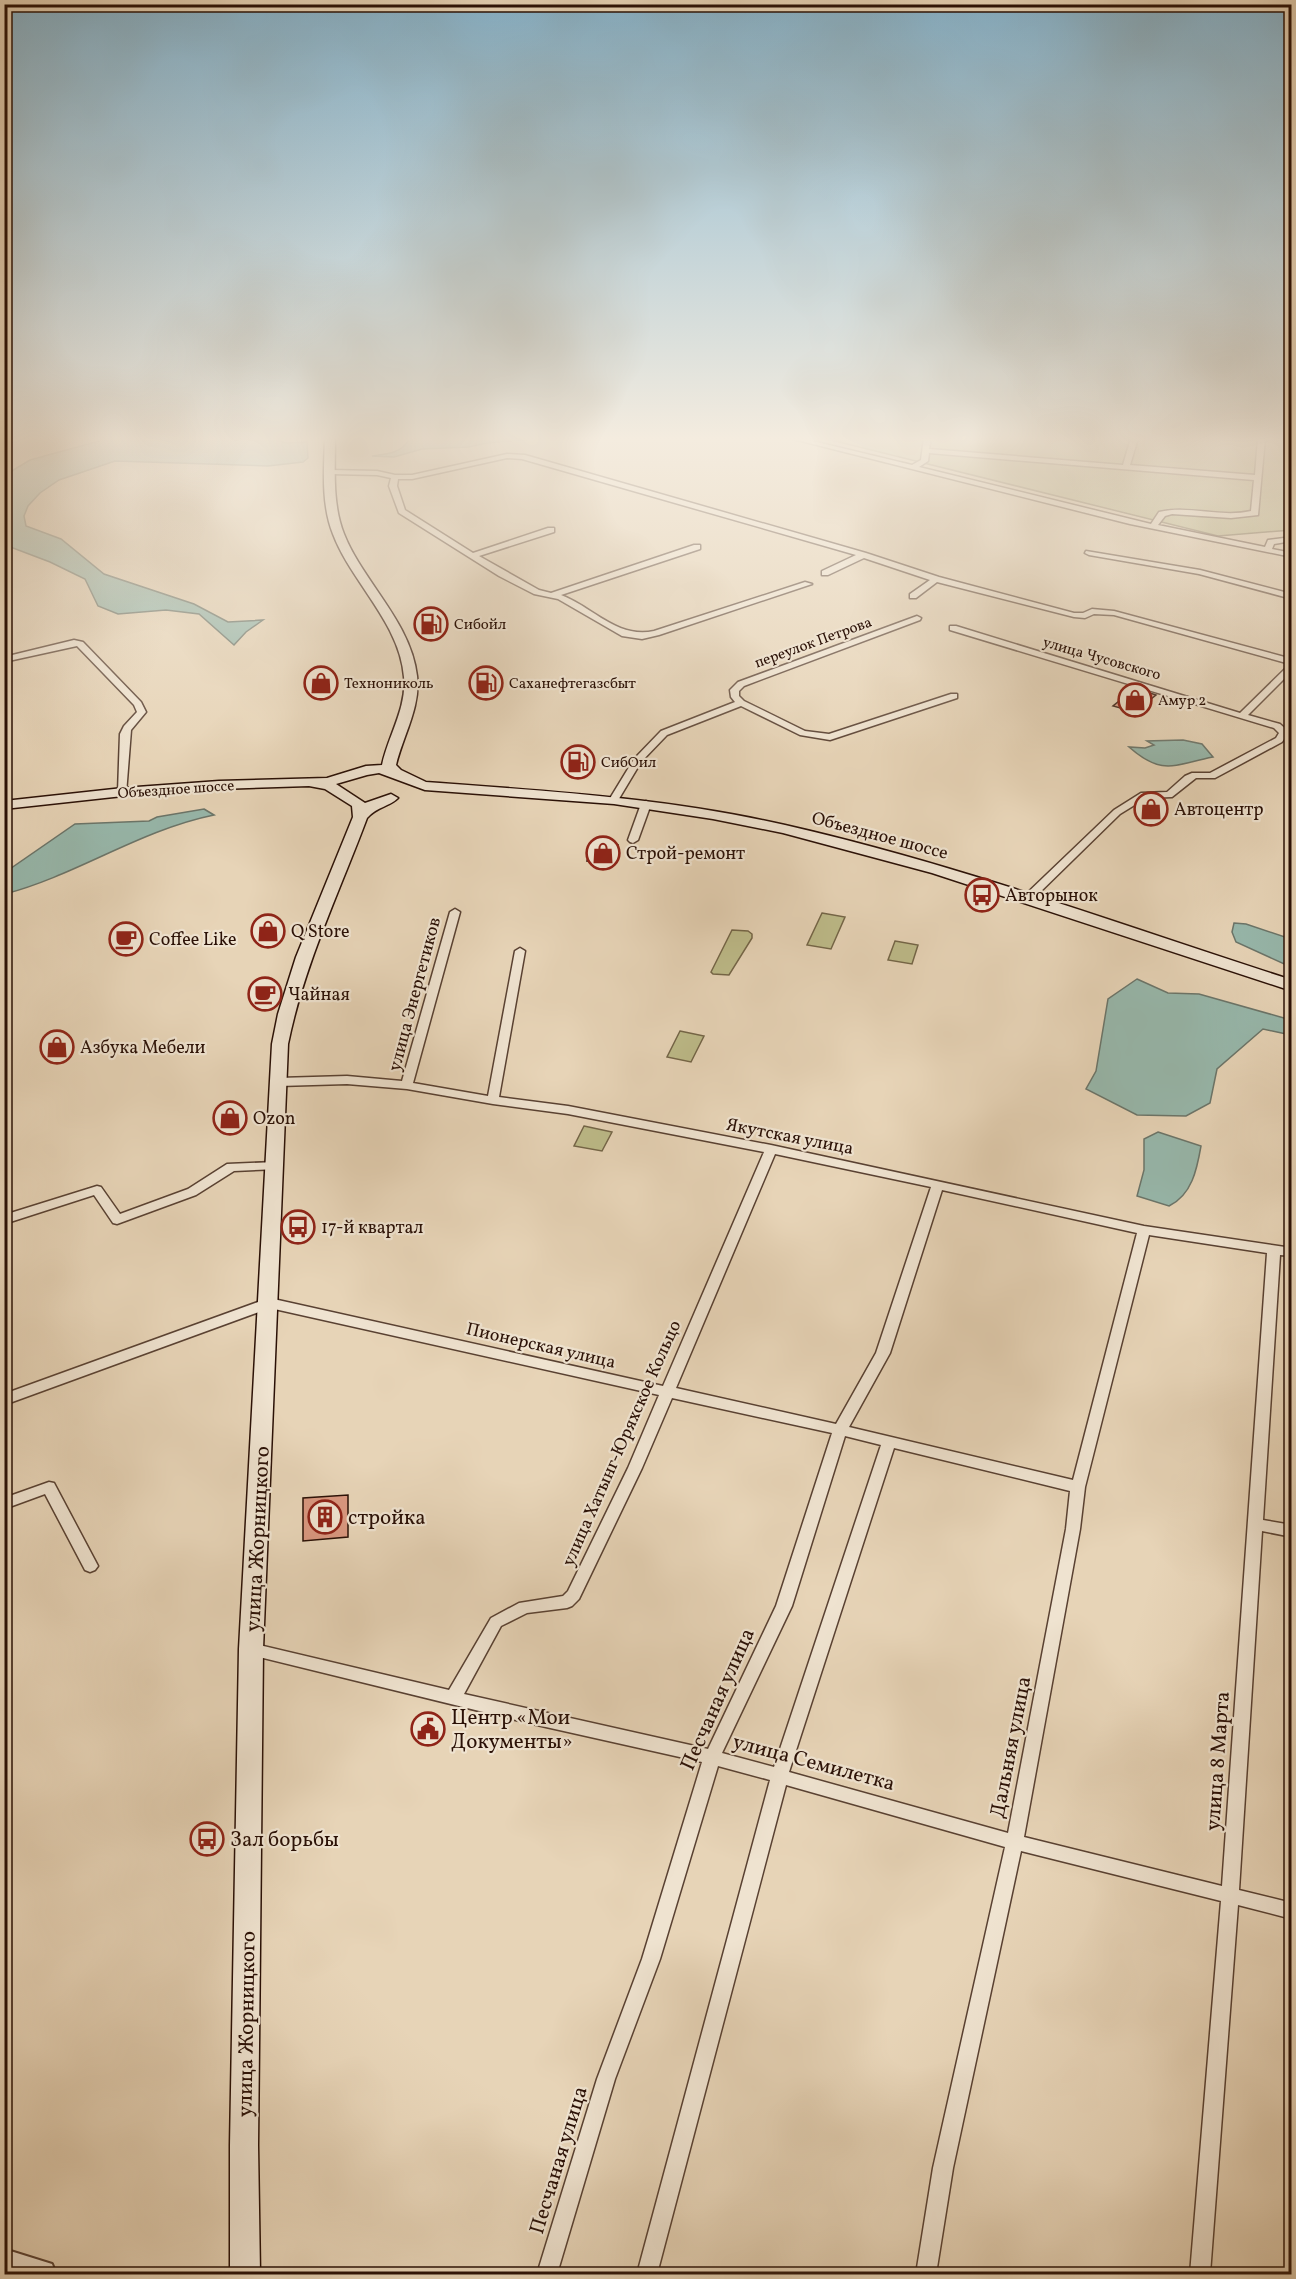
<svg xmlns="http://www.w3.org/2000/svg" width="1296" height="2279" viewBox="0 0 1296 2279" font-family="Vollkorn,serif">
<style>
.green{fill:#bdbb89;stroke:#746648;stroke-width:1.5}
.water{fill:#97b8ac;stroke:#6b756a;stroke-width:1.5}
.building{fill:#da9880;stroke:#2a1006;stroke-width:1.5}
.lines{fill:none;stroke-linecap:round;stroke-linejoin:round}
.minor-casing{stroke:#594132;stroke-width:3}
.tertiary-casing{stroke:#594132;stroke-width:4}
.secondary-casing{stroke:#2a1006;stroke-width:3}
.minor{fill:#efe3d0;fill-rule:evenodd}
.tertiary{fill:#efe3d0;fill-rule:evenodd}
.secondary{fill:#efe3d0;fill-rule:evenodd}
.labels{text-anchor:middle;stroke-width:4.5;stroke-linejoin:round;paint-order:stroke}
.far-poi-label{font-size:15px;fill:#2a1006;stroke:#efe3d0;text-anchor:start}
.far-street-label{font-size:15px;fill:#2a1006;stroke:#efe3d0}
.poi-label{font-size:18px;fill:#2a1006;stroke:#efe3d0;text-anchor:start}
.street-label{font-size:18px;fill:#2a1006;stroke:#efe3d0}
.near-poi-label{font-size:21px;fill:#2a1006;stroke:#efe3d0;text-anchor:start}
.near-street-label{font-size:21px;fill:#2a1006;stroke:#efe3d0}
</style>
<rect width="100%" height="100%" fill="#e7d4b7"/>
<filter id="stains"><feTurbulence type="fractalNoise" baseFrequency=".00333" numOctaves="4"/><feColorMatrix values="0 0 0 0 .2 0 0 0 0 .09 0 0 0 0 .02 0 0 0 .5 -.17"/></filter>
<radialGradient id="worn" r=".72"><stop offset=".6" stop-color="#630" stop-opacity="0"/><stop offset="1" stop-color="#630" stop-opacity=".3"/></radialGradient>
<!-- green -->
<g class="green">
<polygon points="823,438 1291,438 1291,530 1218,536"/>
<polygon points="822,913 845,917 831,949 807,945"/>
<polygon points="732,930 748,931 752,934 752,938 729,975 713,974 711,972"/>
<polygon points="895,941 918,945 912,964 888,960"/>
<polygon points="680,1031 704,1036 691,1062 667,1057"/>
<polygon points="584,1126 612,1132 602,1151 574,1146"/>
</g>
<!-- water -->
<g class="water">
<polygon points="110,438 270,438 286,443 307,442 308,458 303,462 268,466 115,461 59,480 40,493 28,506 24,516 26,526 61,539 104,574 194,604 228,622 263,620 246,632 234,645 199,614 166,610 118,614 98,606 85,579 50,562 5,545 5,475 30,460"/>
<path d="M410,438H542L487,443L468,447L422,449L394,457L372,456C388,454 402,453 410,438Z"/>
<path d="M1183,740L1202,744L1213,757C1175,764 1163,777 1129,747L1145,748L1154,745L1147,741Z"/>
<path d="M204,809L214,815C140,830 77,875 5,894V875L7,871L75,824L149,821L157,817Z"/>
<polygon points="1234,923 1246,924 1291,939 1291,967 1236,942 1232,932"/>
<polygon points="1137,979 1168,993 1199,994 1291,1020 1291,1035 1263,1029 1217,1069 1210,1103 1186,1116 1137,1115 1086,1089 1096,1071 1108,999"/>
<path d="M1158,1132L1201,1146C1197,1169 1192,1195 1169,1206L1137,1196L1144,1170V1139Z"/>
</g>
<!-- building -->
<g class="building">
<polygon points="1135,688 1156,695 1135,712 1113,706"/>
<polygon points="591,844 618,845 615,862 587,861"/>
<polygon points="348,1495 348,1537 303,1541 303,1498"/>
</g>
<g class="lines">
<defs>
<g id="minor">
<path d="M789,438H800L912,465L921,460L924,438H931L929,449L1123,465L1131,438H1138L1130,465L1255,475L1258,438H1265L1258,515L1231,518L1172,514L1165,516L1158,525L1265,547L1268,540L1292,537V541L1274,544L1272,549L1292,553V557L1130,524ZM929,453L1254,480L1251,511C1221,518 1190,505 1159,512L1151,524L919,467L928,461Z"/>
<path d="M507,454L525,455L866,553L939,577L1074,613H1083L1092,609L1114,611L1292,659V671L1248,715L1280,724L1289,732L1282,742L1215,778H1196L1172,797L1146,798L1120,814L1031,901H1023L1022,899L1023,897L1114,810L1141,793L1167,792L1185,776L1192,773H1210L1276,738L1279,733L1274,728L950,630V626H956L1240,713L1290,664L1114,615L1094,614L1085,618L1074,617L937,582L916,598H910V594L930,580L864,558L828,575H822V571L856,555L522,459L507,458L412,479H398L397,486L405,510L473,553L548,528H554V532L479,556L539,590L551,593L694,545H700V549L561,595C593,607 617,639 654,631L805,582L812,584L659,635L642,639L622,636L558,599L534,594L499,576L399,513L389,486L391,478L377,475L330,474L326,472L330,470L377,471L395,475H412Z"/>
<polygon points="1086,551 1200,570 1292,594 1292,599 1199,574 1089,555 1085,553"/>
<polygon points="917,616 921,618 920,620 744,686 739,691 739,696 744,701 805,731 829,734 951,694 957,694 957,698 830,740 800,735 741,706 667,735 641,762 617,802 614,803 609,800 634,759 661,731 735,702 731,697 730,690 738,682"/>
<polygon points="74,640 83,642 141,702 146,712 131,730 126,794 120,794 118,792 120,734 124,726 137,712 134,705 77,646 4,662 4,657"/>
<polygon points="646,801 651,804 638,840 633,843 630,842 628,840 641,804"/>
<path d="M455,909L460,912L413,1083L488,1096L515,951L520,948L525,951L499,1097L568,1106L771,1145L1144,1226L1292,1248V1256L1280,1255L1263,1520L1292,1525V1537L1262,1531L1239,1890L1292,1903V1919L1238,1905L1210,2274H1190L1221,1901L1021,1851L953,2168L936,2274H916L933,2168L1005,1847L786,1785L657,2274H637L770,1780L718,1766L660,1959L615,2079L557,2274H537L597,2079L642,1959L702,1762L528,1723L251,1655L245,1654L243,1649L245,1644L251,1643L449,1690L491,1618L519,1603L563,1596L568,1591L628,1468L659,1395L270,1308L4,1405V1394L269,1298L663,1386L764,1152L568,1114L493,1104L407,1089L347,1084L279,1086L273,1082L279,1078L347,1076L402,1081L450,912ZM775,1154L931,1187L876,1353L836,1424L676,1388ZM942,1190L1137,1233L1073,1480L849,1427L890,1353ZM1149,1235L1267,1253L1222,1886L1024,1837L1080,1529L1085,1487ZM672,1398L832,1433L776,1606L708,1749L464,1694L501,1626L527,1613L567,1608L572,1606L579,1599L642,1468ZM845,1436L881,1445L774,1767L722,1753L792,1606ZM894,1448L1070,1491L1066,1529L1008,1833L789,1772Z"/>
<polygon points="275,1162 279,1163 281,1166 279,1169 234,1171 196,1195 117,1224 113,1223 94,1195 4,1224 4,1215 97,1186 101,1187 120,1214 188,1189 227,1164"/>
<polygon points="49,1482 54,1483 98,1566 95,1570 90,1572 85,1570 45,1494 4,1509 4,1498"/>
</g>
<polygon id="tertiary" points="4,2249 52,2264 56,2274 4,2274"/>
<path id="secondary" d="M325,438H335C335,469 332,504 344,534C363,582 411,622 417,676C421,706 403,736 396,765L401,770L426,782C546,791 667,798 785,825C957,864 1124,926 1292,980V991L932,873L783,833L713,819L614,804L425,790L379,773L367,775L336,784L365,803L391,794L398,798C389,807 378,806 367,818C339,893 304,965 288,1044L263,1649L258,2145L260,2274H230V2145L239,1649L272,1044L278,1014L296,957L353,817L352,806L325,789L309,786L219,789L123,796L4,809V801L123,788L219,781L327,778L366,766L382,765C388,736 407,708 404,677C400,623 351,582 333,534C321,504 324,469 325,438Z"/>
</defs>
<!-- minor casing -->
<use href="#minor" class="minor-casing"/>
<!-- tertiary casing -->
<use href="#tertiary" class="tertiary-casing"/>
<!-- secondary casing -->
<use href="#secondary" class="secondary-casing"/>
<!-- minor -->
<use href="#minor" class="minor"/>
<!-- tertiary -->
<use href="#tertiary" class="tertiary"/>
<!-- secondary -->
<use href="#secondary" class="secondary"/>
</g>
<!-- sky -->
<linearGradient id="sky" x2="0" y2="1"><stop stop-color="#87b6d0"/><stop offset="0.58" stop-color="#f4ecdf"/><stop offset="1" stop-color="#f4ecdf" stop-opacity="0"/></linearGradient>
<rect width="1296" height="757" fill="url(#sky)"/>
<!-- icons -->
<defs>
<symbol id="fuel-ring" viewBox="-11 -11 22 22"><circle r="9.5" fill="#efe3d0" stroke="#8f2418" stroke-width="1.5"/><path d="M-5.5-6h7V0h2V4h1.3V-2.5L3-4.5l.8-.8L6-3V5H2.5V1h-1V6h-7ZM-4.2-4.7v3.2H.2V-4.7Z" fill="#8f2418"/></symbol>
<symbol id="shop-ring" viewBox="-11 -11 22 22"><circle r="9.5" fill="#efe3d0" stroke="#8f2418" stroke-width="1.5"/><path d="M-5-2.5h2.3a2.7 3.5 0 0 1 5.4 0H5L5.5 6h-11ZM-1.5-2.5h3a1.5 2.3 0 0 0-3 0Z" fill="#8f2418"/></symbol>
<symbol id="bus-ring" viewBox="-11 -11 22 22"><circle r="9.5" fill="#efe3d0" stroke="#8f2418" stroke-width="1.5"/><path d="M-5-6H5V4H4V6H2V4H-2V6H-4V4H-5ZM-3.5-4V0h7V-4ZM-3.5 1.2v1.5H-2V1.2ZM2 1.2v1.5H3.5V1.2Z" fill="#8f2418"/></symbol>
<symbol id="cafe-ring" viewBox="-11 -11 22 22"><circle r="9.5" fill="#efe3d0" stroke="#8f2418" stroke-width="1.5"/><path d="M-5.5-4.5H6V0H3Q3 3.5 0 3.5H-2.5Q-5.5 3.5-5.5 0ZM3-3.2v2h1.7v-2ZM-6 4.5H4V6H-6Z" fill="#8f2418"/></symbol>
<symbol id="building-ring" viewBox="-11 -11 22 22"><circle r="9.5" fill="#efe3d0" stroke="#8f2418" stroke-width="1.5"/><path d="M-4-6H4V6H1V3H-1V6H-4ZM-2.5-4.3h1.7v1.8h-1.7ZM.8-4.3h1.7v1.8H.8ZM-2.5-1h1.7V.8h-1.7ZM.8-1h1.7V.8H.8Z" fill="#8f2418"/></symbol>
<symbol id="civic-ring" viewBox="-11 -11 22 22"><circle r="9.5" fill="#efe3d0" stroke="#8f2418" stroke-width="1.5"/><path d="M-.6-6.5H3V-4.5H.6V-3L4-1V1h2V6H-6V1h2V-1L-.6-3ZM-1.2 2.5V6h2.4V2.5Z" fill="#8f2418"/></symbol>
</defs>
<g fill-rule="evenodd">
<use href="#fuel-ring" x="412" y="605" width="38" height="38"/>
<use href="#shop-ring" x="302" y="664" width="38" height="38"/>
<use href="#fuel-ring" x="467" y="664" width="38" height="38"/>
<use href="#shop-ring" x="1116" y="681" width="38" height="38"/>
<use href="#fuel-ring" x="559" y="743" width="38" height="38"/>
<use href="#shop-ring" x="1132" y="790" width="38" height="38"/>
<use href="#shop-ring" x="584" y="834" width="38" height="38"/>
<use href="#bus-ring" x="963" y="876" width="38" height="38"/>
<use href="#shop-ring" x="249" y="912" width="38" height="38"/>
<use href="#cafe-ring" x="107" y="920" width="38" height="38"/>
<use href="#cafe-ring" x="246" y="975" width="38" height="38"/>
<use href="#shop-ring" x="38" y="1028" width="38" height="38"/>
<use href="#shop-ring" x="211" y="1099" width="38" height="38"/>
<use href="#bus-ring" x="279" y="1208" width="38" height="38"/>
<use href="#building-ring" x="306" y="1498" width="38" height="38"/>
<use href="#civic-ring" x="409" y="1710" width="38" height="38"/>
<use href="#bus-ring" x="188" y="1820" width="38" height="38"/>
</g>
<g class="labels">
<!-- far-poi labels -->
<g class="far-poi-label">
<text x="454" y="629">Сибойл</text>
<text x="344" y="688">Технониколь</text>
<text x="509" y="688">Саханефтегазсбыт</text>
<text x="1158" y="705">Амур 2</text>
<text x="601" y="767">СибОил</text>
</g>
<!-- far-street labels -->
<g class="far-street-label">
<text transform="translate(813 642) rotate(-20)" y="5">переулок Петрова</text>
<text transform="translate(1102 658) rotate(16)" y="5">улица Чусовского</text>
<text transform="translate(176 789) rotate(-4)" y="5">Объездное шоссе</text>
</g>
<!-- poi labels -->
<g class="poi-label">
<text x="1174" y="815">Автоцентр</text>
<text x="626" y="859">Строй-ремонт</text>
<text x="1005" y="901">Авторынок</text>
<text x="291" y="937">Q Store</text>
<text x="149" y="945">Coffee Like</text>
<text x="288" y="1000">Чайная</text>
<text x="80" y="1053">Азбука Мебели</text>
<text x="253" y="1124">Ozon</text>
<text x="321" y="1233">17-й квартал</text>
</g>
<!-- street labels -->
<g class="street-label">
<text transform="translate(880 835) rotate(15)" y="6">Объездное шоссе</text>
<text transform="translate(414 994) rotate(-75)" y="6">улица Энергетиков</text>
<text transform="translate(790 1136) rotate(11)" y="6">Якутская улица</text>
<text transform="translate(541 1345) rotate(13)" y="6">Пионерская улица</text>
<text transform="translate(621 1443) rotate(-66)" y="6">улица Хатынг-Юряхское Кольцо</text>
</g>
<!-- near-poi labels -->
<g class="near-poi-label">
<text x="348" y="1524">стройка</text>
<text x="451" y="1724">Центр «Мои<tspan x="451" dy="24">Документы»</tspan></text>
<text x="230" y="1846">Зал борьбы</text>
</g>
<!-- near-street labels -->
<g class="near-street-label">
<text transform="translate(257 1539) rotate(-87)" y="7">улица Жорницкого</text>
<text transform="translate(717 1699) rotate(-66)" y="7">Песчаная улица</text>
<text transform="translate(1010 1747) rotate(-79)" y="7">Дальняя улица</text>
<text transform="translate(1217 1761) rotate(-86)" y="7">улица 8 Марта</text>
<text transform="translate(814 1762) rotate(15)" y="7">улица Семилетка</text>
<text transform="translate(246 2024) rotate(-89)" y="7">улица Жорницкого</text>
<text transform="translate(558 2160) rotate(-73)" y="7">Песчаная улица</text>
</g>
</g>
<!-- margin -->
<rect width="1296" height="2279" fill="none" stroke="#e7d4b7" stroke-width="24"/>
<rect x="6" y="6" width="1284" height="2267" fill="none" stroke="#2a1006" stroke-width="3"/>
<rect x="12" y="12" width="1272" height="2255" fill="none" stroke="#2a1006" stroke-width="1.5"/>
<rect width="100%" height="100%" filter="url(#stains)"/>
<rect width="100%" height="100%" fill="url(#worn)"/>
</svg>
